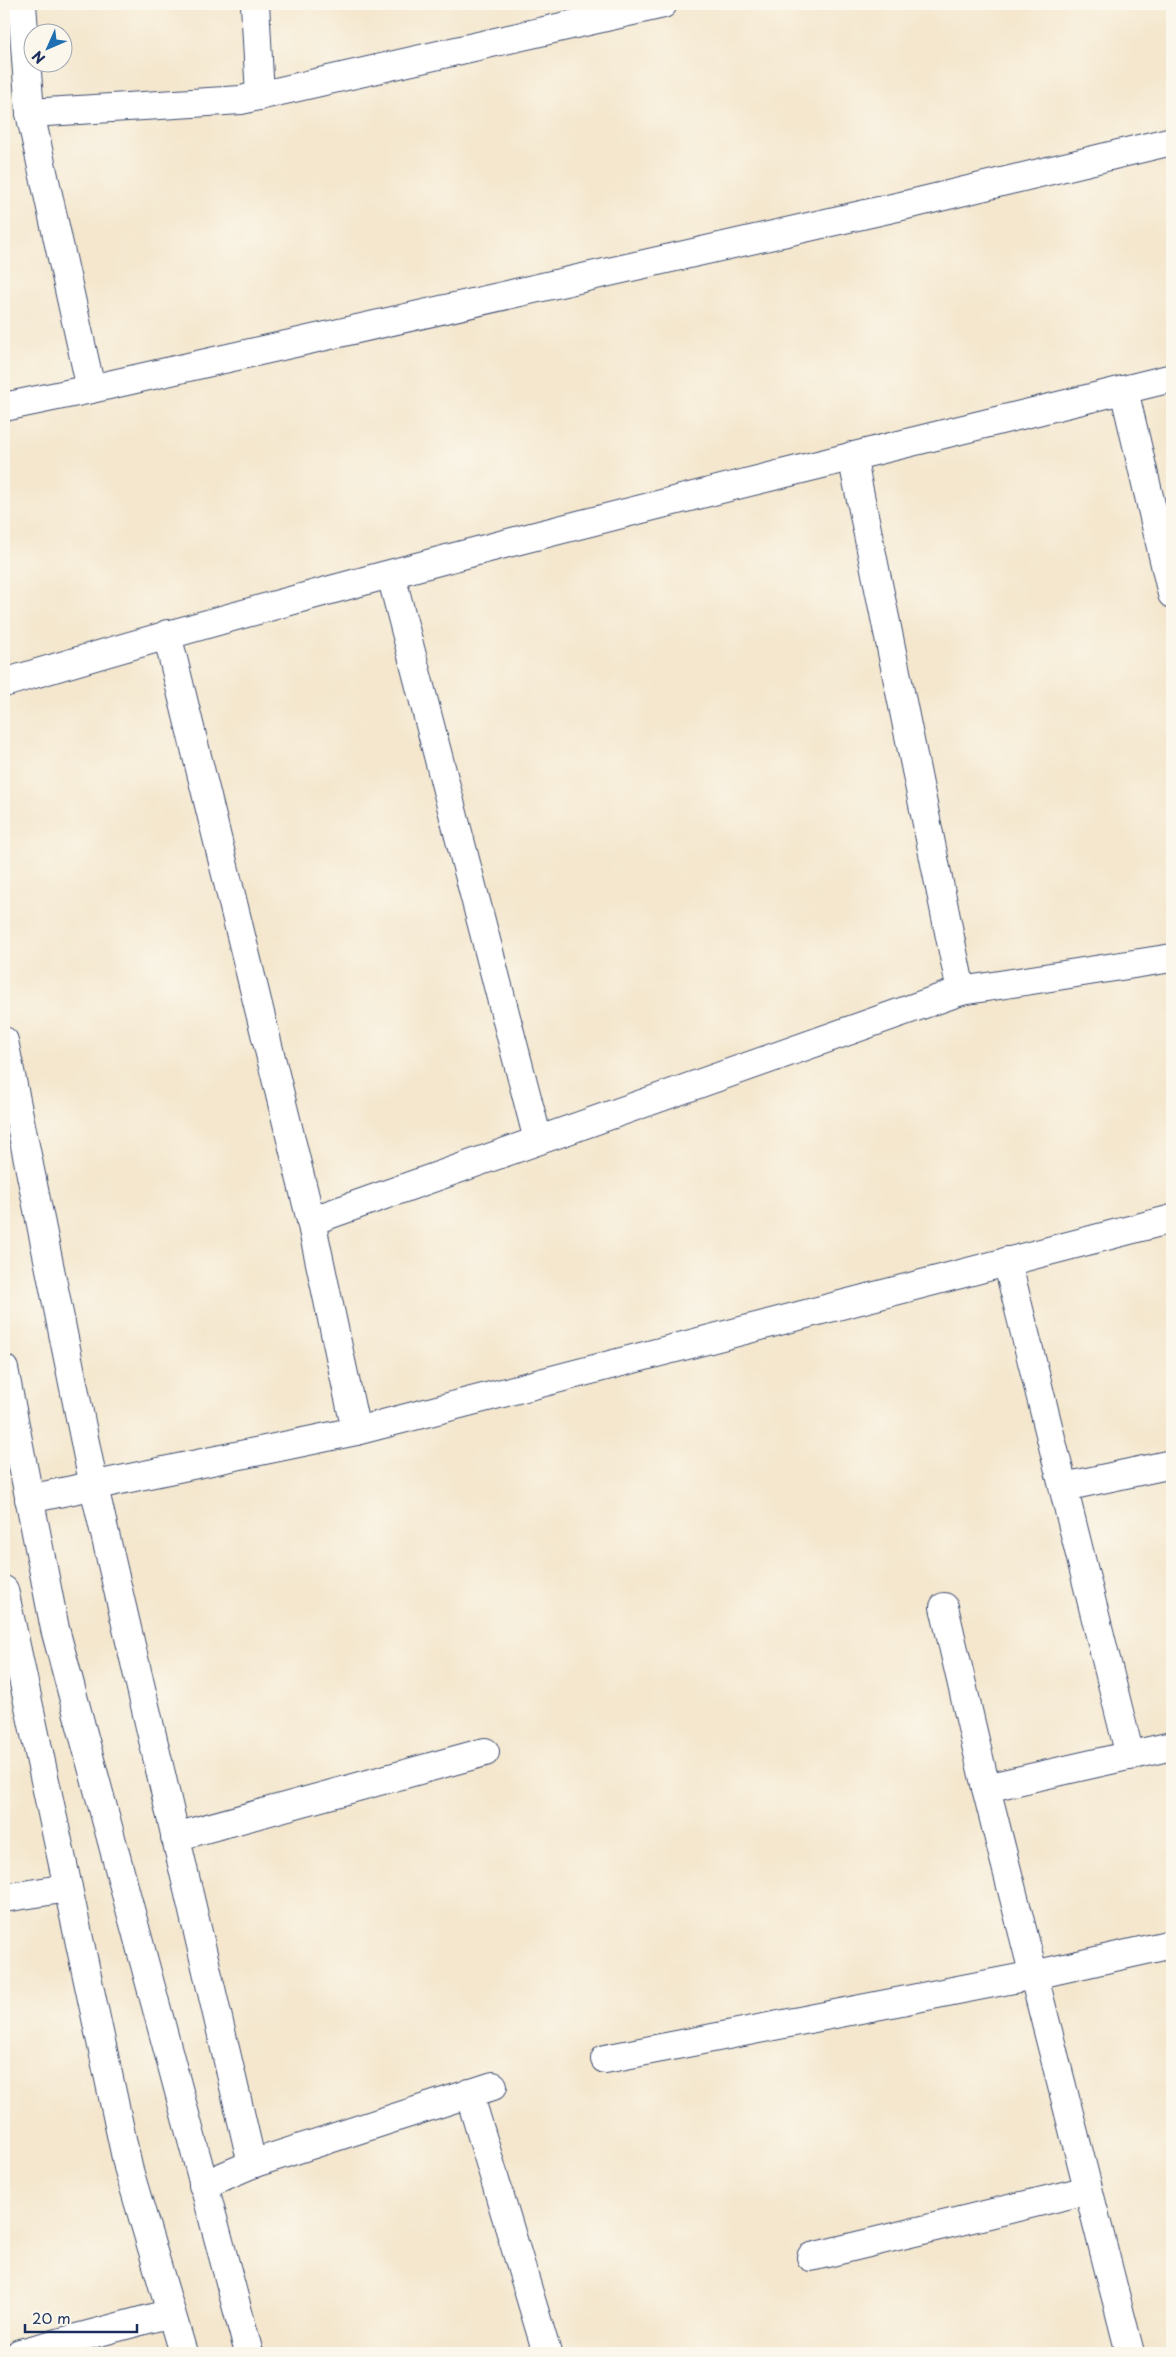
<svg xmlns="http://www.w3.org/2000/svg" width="1176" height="2357" viewBox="0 0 1176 2357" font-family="'Playpen Sans',sans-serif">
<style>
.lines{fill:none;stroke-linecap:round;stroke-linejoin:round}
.minor-casing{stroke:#3c4b6f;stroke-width:30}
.tertiary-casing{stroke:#3c4b6f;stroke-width:30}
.minor{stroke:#fff;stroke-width:28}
.tertiary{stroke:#fff;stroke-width:28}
</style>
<rect width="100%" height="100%" fill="#fbf7ec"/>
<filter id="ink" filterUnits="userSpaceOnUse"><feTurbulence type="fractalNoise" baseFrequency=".02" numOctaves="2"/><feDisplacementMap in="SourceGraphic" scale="10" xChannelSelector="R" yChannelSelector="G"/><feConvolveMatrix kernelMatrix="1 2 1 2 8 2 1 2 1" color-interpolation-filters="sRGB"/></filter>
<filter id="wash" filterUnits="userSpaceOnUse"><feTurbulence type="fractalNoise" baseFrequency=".0096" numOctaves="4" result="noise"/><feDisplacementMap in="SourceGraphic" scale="20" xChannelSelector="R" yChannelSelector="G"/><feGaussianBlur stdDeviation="1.12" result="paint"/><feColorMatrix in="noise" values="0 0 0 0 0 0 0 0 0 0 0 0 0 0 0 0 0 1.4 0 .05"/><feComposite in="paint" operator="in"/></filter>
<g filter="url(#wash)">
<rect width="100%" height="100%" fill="#f4e7ce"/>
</g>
<g filter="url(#ink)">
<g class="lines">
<defs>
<g id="minor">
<polyline points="22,4 30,113 91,389"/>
<polyline points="255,4 260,96"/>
<polyline points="30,113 241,100 663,4"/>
<polyline points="1124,390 1172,594"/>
<polyline points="4,407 91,389 919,202 1172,141"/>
<polyline points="852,456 961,991"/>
<polyline points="391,575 538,1140"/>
<polyline points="167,634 311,1221 356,1431"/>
<path d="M4,683C389,567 782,474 1172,378"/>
<polyline points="4,1041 94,1487 252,2164"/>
<polyline points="311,1221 961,991 1172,958"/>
<polyline points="1007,1261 1130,1756"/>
<polyline points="1064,1487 1172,1464"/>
<polyline points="29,1499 356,1431 1172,1219"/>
<polyline points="944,1607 986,1788 1130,2353"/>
<polyline points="986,1788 1172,1746"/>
<polyline points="175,1837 485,1752"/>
<polyline points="4,1898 68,1888"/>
<polyline points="605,2059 1034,1975 1172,1944"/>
<polyline points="469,2093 547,2353"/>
<polyline points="203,2185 252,2164 493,2086"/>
<polyline points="811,2257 1088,2190"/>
<polyline points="20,2353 171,2313"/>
</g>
<g id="tertiary">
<polyline points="4,1369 55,1629 249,2353"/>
<polyline points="4,1590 128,2167 183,2353"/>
</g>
</defs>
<!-- minor casing -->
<use href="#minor" class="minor-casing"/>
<!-- tertiary casing -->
<use href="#tertiary" class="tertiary-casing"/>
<!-- minor -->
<use href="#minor" class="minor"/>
<!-- tertiary -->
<use href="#tertiary" class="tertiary"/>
</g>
</g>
<!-- margin -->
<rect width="1176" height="2357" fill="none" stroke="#fbf7ec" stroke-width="20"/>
<!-- north arrow -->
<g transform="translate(48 48) rotate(225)"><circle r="24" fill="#fbf7ec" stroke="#a1a7b3"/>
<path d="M0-4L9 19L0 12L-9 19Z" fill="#1f6fb2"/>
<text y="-8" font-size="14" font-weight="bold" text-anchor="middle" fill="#1b2f5e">N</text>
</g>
<!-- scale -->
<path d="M25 2324v8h112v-8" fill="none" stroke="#1b2f5e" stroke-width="2.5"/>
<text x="32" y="2324" font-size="15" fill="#1b2f5e" stroke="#fbf7ec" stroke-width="4" paint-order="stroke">20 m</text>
</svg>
